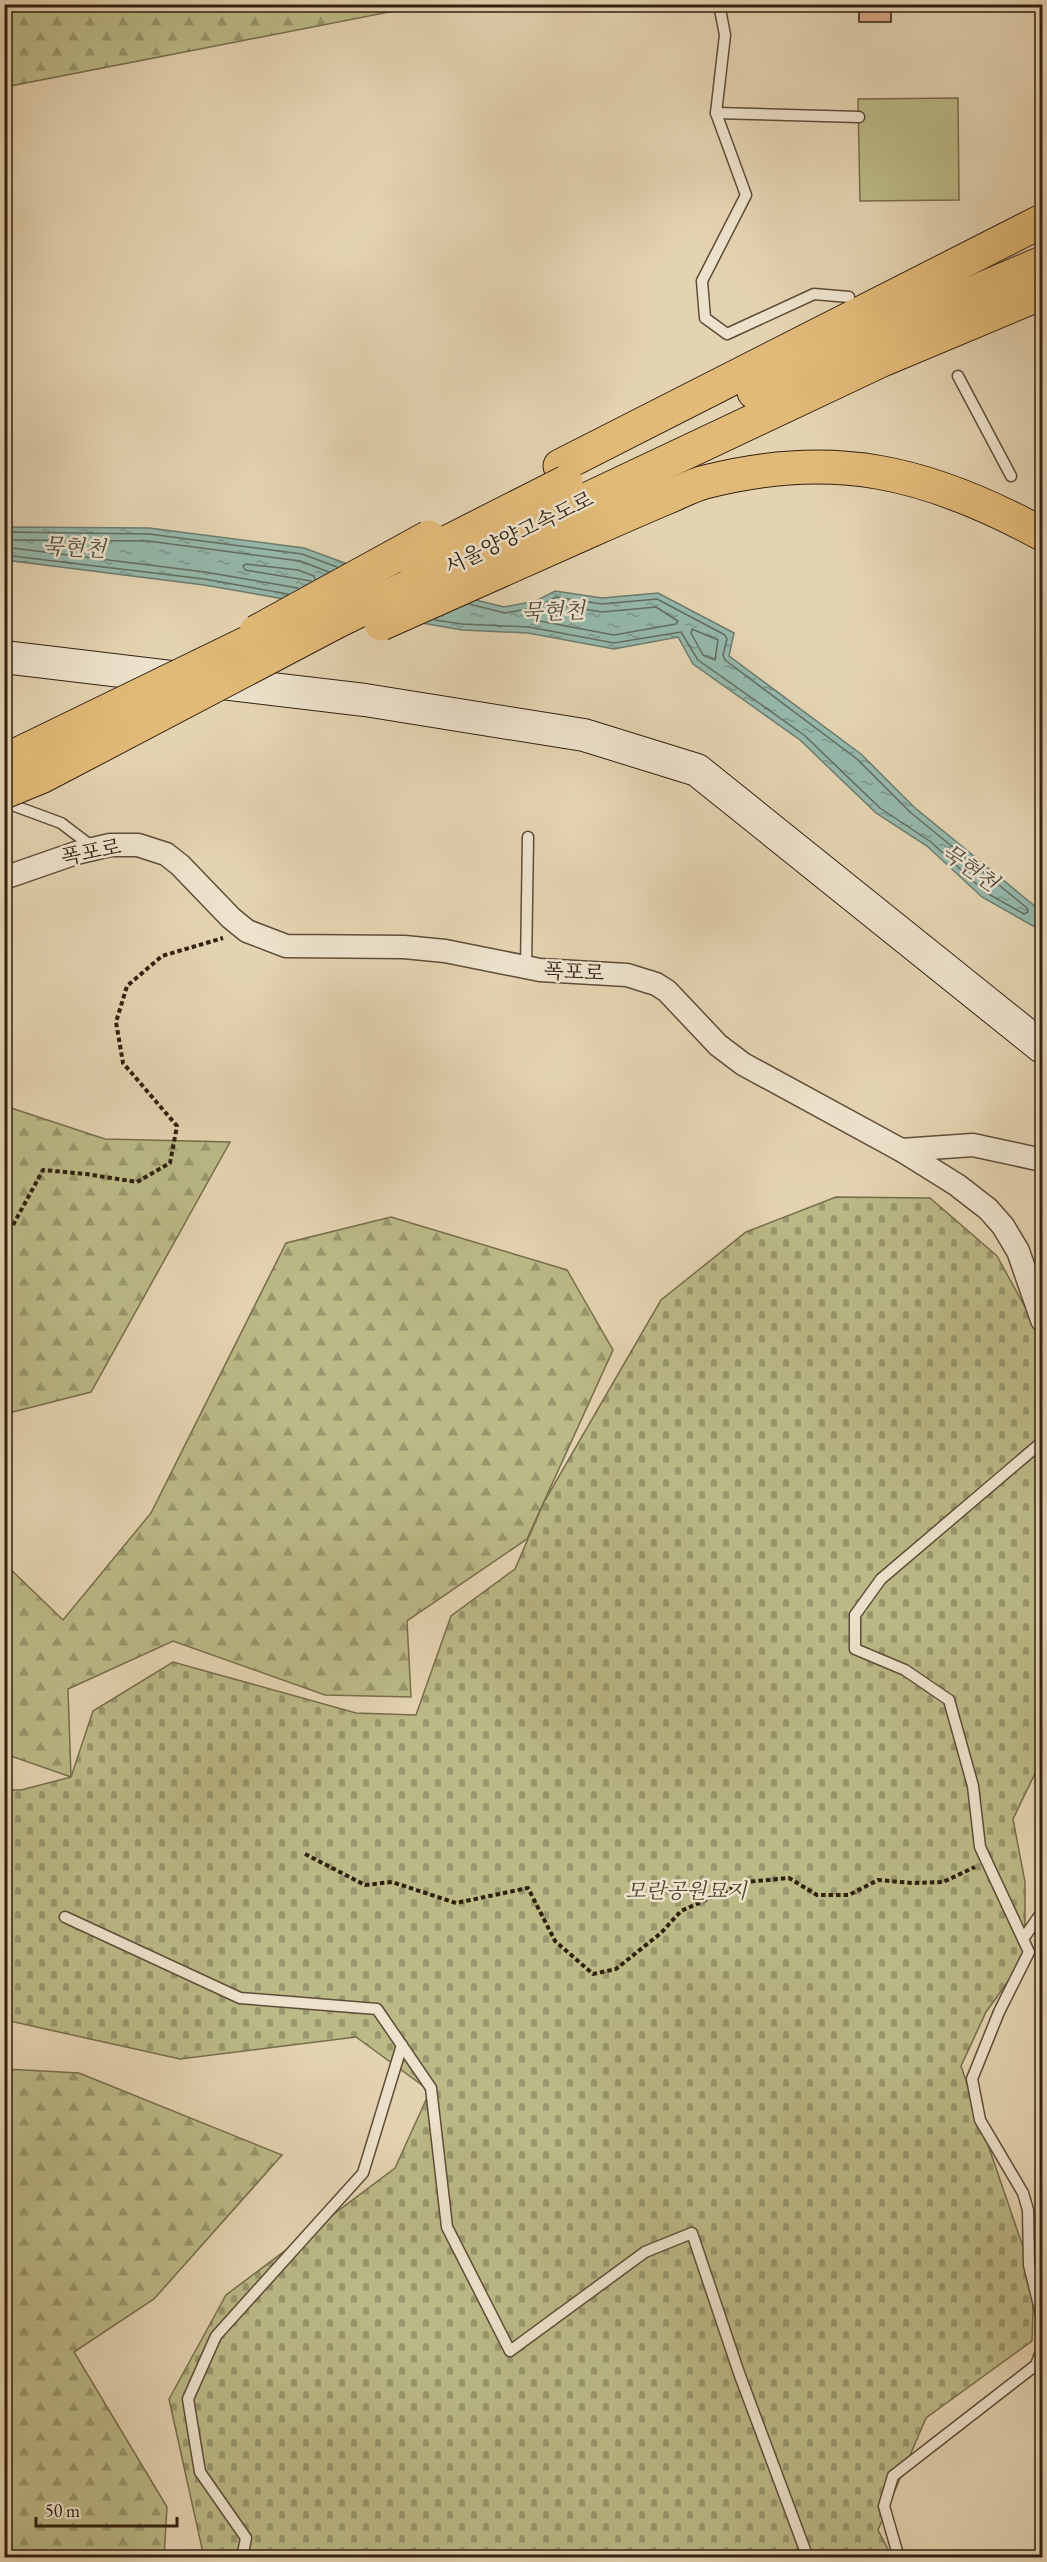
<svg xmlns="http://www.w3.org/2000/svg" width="1047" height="2562" viewBox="0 0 1047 2562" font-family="'EB Garamond','Noto Serif KR',serif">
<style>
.grass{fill:#bbba87;stroke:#766d4c;stroke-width:1.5}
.forest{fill:url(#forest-firs);stroke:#766d4c;stroke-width:1.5}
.cemetery{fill:url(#cemetery-stones);stroke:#766d4c;stroke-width:1.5}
.water{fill:url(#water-ripples);stroke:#6d7b6e;stroke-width:1.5}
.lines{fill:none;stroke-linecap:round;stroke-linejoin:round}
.shore{stroke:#636c5e;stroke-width:1.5}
.building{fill:#d7a686;stroke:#312010;stroke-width:1.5}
.service-casing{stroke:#5e4d38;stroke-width:13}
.minor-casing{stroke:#5e4d38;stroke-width:25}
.secondary-casing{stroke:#312010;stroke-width:34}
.motorway-casing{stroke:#312010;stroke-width:35}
.path{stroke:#312010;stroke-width:4;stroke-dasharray:4.5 3;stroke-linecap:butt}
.service{stroke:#ede2cc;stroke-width:10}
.minor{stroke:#ede2cc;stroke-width:22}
.secondary{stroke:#ede2cc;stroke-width:32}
.motorway{stroke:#e2ba78;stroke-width:33}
.motorway-bridge-casing{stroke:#312010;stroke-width:35;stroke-linecap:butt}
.motorway-bridge{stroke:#e2ba78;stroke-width:33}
.labels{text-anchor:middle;stroke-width:5;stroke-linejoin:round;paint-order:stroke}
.street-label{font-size:21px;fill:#312010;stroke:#ede2cc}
.park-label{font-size:21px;font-style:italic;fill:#54462e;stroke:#ede2cc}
.water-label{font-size:22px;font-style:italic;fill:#4f4e3f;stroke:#ede2cc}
</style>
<defs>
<pattern id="forest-firs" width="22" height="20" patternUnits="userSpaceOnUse" patternTransform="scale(1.5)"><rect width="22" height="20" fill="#bbba87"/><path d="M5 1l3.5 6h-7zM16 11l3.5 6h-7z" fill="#99976d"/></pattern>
<pattern id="cemetery-stones" width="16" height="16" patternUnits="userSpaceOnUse" patternTransform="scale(1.5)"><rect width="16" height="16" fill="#bbba87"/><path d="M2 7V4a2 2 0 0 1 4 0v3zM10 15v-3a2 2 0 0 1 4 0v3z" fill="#99976d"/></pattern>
<pattern id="water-ripples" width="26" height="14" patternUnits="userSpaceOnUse" patternTransform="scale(1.5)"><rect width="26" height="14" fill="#95b8ac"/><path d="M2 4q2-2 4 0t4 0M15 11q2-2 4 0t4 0" fill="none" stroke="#7a958b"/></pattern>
</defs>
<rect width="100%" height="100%" fill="#e4d3b1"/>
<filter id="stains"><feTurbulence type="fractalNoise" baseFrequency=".00333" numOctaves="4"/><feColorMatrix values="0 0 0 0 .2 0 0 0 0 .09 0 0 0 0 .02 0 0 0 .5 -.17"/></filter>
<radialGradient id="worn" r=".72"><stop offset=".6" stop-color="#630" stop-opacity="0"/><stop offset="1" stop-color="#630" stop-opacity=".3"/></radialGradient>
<!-- grass -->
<polygon class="grass" points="958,98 959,200 860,201 858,99"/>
<!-- forest -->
<g class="forest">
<polygon points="5,4 415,4 415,7 5,87"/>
<polygon points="5,1106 105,1139 230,1142 91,1392 5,1414"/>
<polygon points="391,1217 567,1270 613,1350 527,1539 407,1621 411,1697 325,1695 173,1641 68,1689 71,1777 5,1754 4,1563 63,1620 151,1513 286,1243"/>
<polygon points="5,2069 79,2073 282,2155 154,2299 74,2352 167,2507 164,2557 5,2557"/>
</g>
<!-- cemetery -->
<polygon class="cemetery" points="836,1197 930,1198 997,1256 1042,1338 1042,1759 1013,1819 1025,1882 1025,1958 986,2012 961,2066 1034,2279 1032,2341 926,2418 878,2530 892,2557 202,2557 203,2553 169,2399 226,2295 395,2168 430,2091 356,2037 180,2059 5,2020 5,1790 21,1790 71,1777 93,1711 173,1662 356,1713 416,1715 451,1616 515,1569 544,1502 661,1300 746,1232"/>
<!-- water -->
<polygon class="water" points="4,527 149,528 304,548 383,577 504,607 536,601 555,591 602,598 658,593 734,633 729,656 861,754 914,807 1042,912 1042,931 982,897 927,846 876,813 800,740 693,664 678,637 614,649 528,633 462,630 204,585 5,560"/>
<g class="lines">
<!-- shore -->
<g class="shore">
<polyline points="4,532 149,534 302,554 337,567"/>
<polyline points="4,540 148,541 300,561 329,572"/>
<polyline points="4,547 205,572 298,588"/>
<polyline points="4,555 204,579 288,594"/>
<polyline points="311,581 245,570 243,566 246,564 298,570 314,576 315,579"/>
<polygon points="558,605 602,612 656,607 678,621 676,624 614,635 534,620 535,615"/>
<polyline points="435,620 462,624 529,627 614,643 681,632 698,660 804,735 880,808 931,842 985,892 1024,914 1028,912 1027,908 910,812 857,759 725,660 723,655 727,639 725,635 657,599 602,604 556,597 538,607 505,613 469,604"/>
<polygon points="692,629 718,640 715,660 703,655 691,633"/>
</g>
</g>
<!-- building -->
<rect class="building" x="859" y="4" width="32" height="18"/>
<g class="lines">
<defs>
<g id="service">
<polyline points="719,4 725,35 716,113 746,195 702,281 705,318 727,334 814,294 849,297"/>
<polyline points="716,113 859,117"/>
<polyline points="958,376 1011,476"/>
<polyline points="4,802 61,823 94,848"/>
<polyline points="526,968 528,837"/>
<polyline points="1042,1442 881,1579 855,1615 855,1649 905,1670 949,1700 973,1786 980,1847 1029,1952 999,2012 972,2079 980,2120 1023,2193 1028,2210 1029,2265 1042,2318"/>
<polyline points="65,1917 240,1998 377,2009 431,2088 447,2227 510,2351 645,2252 692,2233 739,2373 808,2558"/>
<polyline points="1023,1939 1042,1912"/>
<polyline points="242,2558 246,2538 200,2472 188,2399 216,2336 363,2173 402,2045"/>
<polyline points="899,2558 884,2506 893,2476 1036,2365 1042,2349"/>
</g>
<g id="minor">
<polyline points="4,878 76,853 110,845 138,845 166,854 180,865 231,918 247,931 286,946 404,947 445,951 540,970 627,975 656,984 667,991 718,1045 743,1064 901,1150 957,1185 988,1209 1003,1226 1018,1251 1042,1320"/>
<polyline points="901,1150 973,1145 1042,1160"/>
</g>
<polyline id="secondary" points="4,657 365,700 584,735 697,770 1042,1047"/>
<g id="motorway">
<polyline points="754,392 905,322 1042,263"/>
<polyline points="560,466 1042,221"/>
<polyline points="575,505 882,360 1042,293"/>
<path d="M592,530C617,519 642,508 668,497C680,492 693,485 705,482C834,449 928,472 1042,534"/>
</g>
</defs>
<!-- service casing -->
<use href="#service" class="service-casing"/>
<!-- minor casing -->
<use href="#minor" class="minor-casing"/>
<!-- secondary casing -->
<use href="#secondary" class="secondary-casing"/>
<!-- motorway casing -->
<use href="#motorway" class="motorway-casing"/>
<!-- path -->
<g class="path">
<polyline points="13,1225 43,1170 86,1174 137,1182 170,1163 177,1126 123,1063 116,1022 127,986 162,956 223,938"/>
<polyline points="305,1854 365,1885 392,1882 456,1903 528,1888 555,1941 593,1974 616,1969 661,1933 681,1911 746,1882 789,1878 817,1895 849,1895 878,1880 912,1883 943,1882 975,1867"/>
</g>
<!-- service -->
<use href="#service" class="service"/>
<!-- minor -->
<use href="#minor" class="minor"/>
<!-- secondary -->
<use href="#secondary" class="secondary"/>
<!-- motorway -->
<use href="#motorway" class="motorway"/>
<defs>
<g id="motorway-bridge">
<polyline points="412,560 566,482"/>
<polyline points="381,624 592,530"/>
<polyline points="256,632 429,537"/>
<polyline points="4,761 278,628"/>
<polyline points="4,792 43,776 338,621 575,505"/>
</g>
</defs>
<!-- motorway-bridge casing -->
<use href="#motorway-bridge" class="motorway-bridge-casing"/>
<!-- motorway-bridge -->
<use href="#motorway-bridge" class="motorway-bridge"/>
</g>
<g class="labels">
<!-- street labels -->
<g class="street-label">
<text transform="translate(519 533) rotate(-26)" y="7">서울양양고속도로</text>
<text transform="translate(91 852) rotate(-11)" y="7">폭포로</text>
<text transform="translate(574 972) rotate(3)" y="7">폭포로</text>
</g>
<!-- park labels -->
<g class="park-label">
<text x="686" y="1898">모란공원묘지</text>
</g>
<!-- water labels -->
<g class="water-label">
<text transform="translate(74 547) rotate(3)" y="8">묵현천</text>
<text transform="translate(553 611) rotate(-2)" y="8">묵현천</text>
<text transform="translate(970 867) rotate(35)" y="8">묵현천</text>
</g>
</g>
<!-- margin -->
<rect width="1047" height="2562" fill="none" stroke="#e4d3b1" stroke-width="24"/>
<rect x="6" y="6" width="1035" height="2550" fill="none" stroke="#312010" stroke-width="3"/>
<rect x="12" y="12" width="1023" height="2538" fill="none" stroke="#312010" stroke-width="1.5"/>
<!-- scale -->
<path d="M36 2517v9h141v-9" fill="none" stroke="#312010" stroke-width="3"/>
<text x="45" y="2517" font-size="18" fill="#312010" stroke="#ede2cc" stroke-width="4.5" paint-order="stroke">50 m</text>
<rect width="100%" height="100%" filter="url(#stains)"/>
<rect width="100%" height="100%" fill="url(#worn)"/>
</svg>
